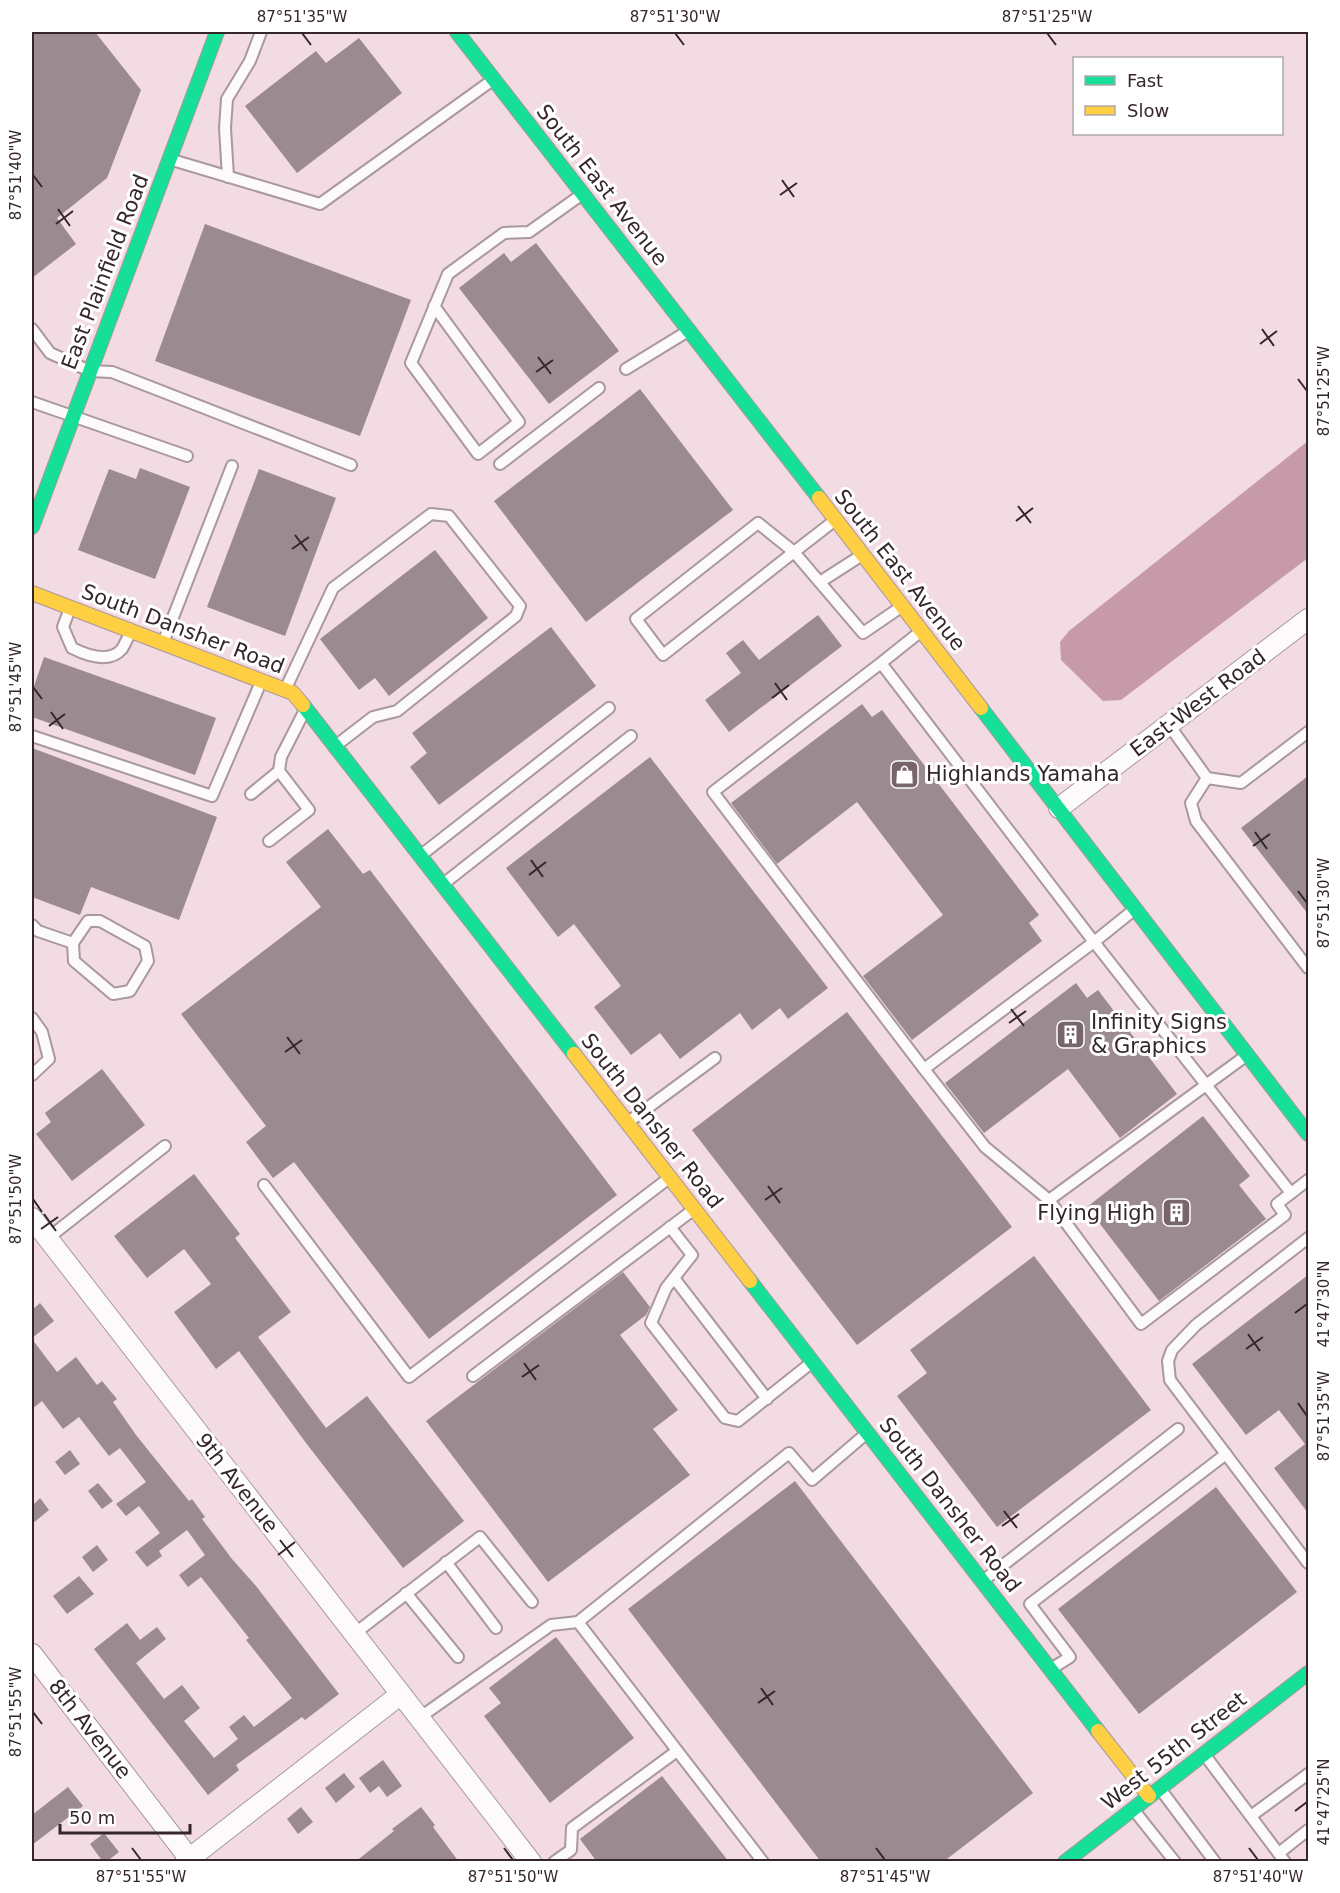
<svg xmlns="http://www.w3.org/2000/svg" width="1340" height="1893" viewBox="0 0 1340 1893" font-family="'DejaVu Sans',sans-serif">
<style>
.water{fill:#c79aa9}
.building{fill:#9b8a90}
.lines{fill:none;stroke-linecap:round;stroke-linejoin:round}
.lane-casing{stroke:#a9989e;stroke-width:14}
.street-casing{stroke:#a9989e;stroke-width:22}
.fast-casing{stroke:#a9989e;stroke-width:16}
.slow-casing{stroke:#a9989e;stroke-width:16}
.lane{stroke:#fdfafb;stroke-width:10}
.street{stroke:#fdfafb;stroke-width:20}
.fast{stroke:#16e098;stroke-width:14}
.slow{stroke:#ffcf43;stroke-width:14}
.ticks{fill:none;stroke:#35262b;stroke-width:2}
.labels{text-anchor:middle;stroke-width:6;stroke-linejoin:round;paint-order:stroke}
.street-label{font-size:21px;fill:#35262b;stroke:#fff}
.poi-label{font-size:21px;fill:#35262b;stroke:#fff;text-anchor:start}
.neatline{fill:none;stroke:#35262b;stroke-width:2}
.ticks-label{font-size:15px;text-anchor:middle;fill:#35262b}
</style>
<rect width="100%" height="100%" fill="#f2dbe2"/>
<!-- water -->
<polygon class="water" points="1308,441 1308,558 1121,700 1103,701 1061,660 1060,642 1069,631"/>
<!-- building -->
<g class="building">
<polygon points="32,32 95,32 141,90 107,178 57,218 76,244 32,278"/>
<polygon points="359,38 402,93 297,173 245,106 316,51 326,63"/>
<polygon points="205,224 411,300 360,436 155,361"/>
<polygon points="536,243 619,351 549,404 459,288 504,253 511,262"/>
<polygon points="640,389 733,510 586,622 494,501"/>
<polygon points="140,468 190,487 155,579 78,550 109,469 136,479"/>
<polygon points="259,469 336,498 285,636 207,607"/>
<polygon points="435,550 488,618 389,696 375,678 359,690 320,639"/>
<polygon points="818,615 842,646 729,732 705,700 741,673 726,653 743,640 759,660"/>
<polygon points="551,627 596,686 439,805 410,767 427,753 412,733"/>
<polygon points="44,657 216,718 195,775 32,717 32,692"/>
<polygon points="862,704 872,717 882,710 1039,915 1029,923 1042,941 912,1040 863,976 943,915 857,802 777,864 731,803"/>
<polygon points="32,748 217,817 179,920 91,887 80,915 32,897"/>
<polygon points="650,757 828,988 788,1019 780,1008 752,1030 740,1013 680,1059 660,1033 631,1055 594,1007 621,986 574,924 558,937 506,868"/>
<polygon points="1308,776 1308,914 1241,828"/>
<polygon points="328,829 363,874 370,870 617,1195 429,1339 294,1162 273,1178 246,1142 266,1126 181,1014 321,907 286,862"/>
<polygon points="1076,983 1087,998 1098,990 1177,1094 1120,1138 1068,1069 984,1133 945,1083"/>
<polygon points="847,1012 1012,1227 857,1345 692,1130"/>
<polygon points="102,1069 145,1125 72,1181 36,1134 51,1122 45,1113"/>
<polygon points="1203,1116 1250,1176 1239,1185 1266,1219 1159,1301 1087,1207"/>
<polygon points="194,1174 240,1234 235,1238 291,1312 258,1337 326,1428 367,1396 464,1521 403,1568 306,1443 239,1351 216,1369 174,1312 211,1284 184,1249 147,1278 114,1236"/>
<polygon points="1034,1256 1151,1410 997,1527 897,1396 927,1373 910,1350"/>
<polygon points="623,1272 650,1307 646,1315 620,1335 678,1410 653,1429 690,1475 548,1582 426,1421"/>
<polygon points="1308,1275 1308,1513 1274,1468 1305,1444 1279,1410 1246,1435 1192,1364"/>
<polygon points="40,1303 54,1321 32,1338 32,1310"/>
<polygon points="32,1339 57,1372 76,1357 97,1385 102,1381 117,1399 113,1402 136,1435 189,1501 192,1499 205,1517 202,1519 232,1559 256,1586 339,1694 305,1720 302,1717 236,1765 239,1770 208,1795 94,1649 127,1623 140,1640 157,1627 166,1639 136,1663 164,1699 182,1685 200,1708 184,1721 214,1758 238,1739 229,1727 244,1715 254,1727 292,1698 246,1640 249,1638 201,1577 188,1587 179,1575 205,1555 187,1530 159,1551 162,1556 147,1567 135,1552 160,1533 139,1506 126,1516 116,1504 146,1482 120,1448 109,1456 79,1417 63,1429 42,1401 32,1409"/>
<polygon points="70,1450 80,1464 65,1475 55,1462"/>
<polygon points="795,1481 1033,1793 943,1862 821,1862 628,1609"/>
<polygon points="98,1483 113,1501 102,1509 88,1491"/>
<polygon points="1216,1487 1297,1592 1139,1714 1058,1609"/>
<polygon points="40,1498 49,1510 32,1524 32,1506"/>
<polygon points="97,1545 108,1560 93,1572 82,1557"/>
<polygon points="79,1576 94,1594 67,1614 53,1596"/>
<polygon points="556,1637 634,1738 550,1803 484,1716 501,1703 489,1688"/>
<polygon points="383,1760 402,1786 387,1797 379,1786 370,1793 359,1778"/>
<polygon points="344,1773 355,1787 336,1803 325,1788"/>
<polygon points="662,1776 729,1862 597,1862 580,1839"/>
<polygon points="68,1787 83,1806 32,1845 32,1815"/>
<polygon points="301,1807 313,1822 298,1834 287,1819"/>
<polygon points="421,1807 435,1825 433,1827 459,1862 355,1862 394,1831 392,1829"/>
<polygon points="104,1833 119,1852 106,1862 103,1862 90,1844"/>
</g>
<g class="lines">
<defs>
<g id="lane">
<polyline points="169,159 320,204 494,79"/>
<polyline points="228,177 225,128 227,99 250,61 261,32"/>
<polyline points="434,306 519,422 478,454 411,363 448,274 504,233 529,232 581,195"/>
<polyline points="32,329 50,353 90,371 112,372 351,465"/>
<polyline points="626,369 688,331"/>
<polyline points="32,402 187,456"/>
<polyline points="500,464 599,388"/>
<polyline points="834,521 794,552 863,633 901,607"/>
<polygon points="758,523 794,552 663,655 636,619"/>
<polyline points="820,582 862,555"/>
<path d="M70,608L63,627L72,648C86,655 109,664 122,649C125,644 128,637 131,632"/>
<polyline points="163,643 232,466"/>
<polyline points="881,663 713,792 924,1069 1094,942 881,663 920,632"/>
<polyline points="285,690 333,588 431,514 449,516 520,606 516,616 397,711 373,717 334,747"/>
<polyline points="1169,725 1207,778 1191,803 1196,821 1308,968"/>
<polyline points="32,736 212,796 261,682"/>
<polyline points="1207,778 1241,783 1308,732"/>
<polyline points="251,794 279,771"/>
<polyline points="269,841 309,810 279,771 281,757 304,712"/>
<polyline points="420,856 609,708"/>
<polyline points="442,885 631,736"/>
<polyline points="1135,909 1094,942 1291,1193"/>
<polygon points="88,921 100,921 145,946 148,961 130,991 113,994 74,961 73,943"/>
<polyline points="32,925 38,931 73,943"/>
<polyline points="32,1018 42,1032 49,1059 32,1075"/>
<polyline points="924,1069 985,1147 1049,1200 1141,1324 1285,1215 1277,1204 1308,1180"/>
<polyline points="627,1123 715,1058"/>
<polyline points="264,1185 409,1377 669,1178"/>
<polyline points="1049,1200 1247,1055"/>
<polyline points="670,1227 692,1255 666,1288 651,1323 725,1418 738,1421 811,1363"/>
<polyline points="1308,1238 1196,1325 1172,1350 1168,1361 1170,1380 1308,1563"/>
<polyline points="47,1239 165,1146"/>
<polyline points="674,1278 767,1399"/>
<polyline points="473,1376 693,1210"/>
<polyline points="446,1562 496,1628"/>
<polyline points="984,1580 1178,1429"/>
<polyline points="406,1593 458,1657"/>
<polyline points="354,1634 480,1537 532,1602"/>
<polyline points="1051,1669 1070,1657 1030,1604 1226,1454"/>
<polyline points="419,1718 551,1625 578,1622"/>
<polyline points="1204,1754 1285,1862"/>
<polyline points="1161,1790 1215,1862"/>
<polyline points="1133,1809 1175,1862"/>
<polyline points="1251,1816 1308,1774"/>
<polyline points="1279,1853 1308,1830"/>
<polyline points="554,1862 571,1850 572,1828 677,1751"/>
<polyline points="763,1862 578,1622 789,1453 812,1480 867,1433"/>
</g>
<g id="street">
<polyline points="1059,808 1308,619"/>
<polyline points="32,1218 531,1862"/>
<polyline points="32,1654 192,1862"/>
<polyline points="185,1862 401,1694"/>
</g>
<g id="fast">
<polyline points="457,32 819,498"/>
<polyline points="32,527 217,32"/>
<polyline points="303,705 574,1054"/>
<polyline points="981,708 1308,1134"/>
<polyline points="750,1281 1098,1731"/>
<polyline points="1065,1862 1308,1673"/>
</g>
<g id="slow">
<polyline points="819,498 981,708"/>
<polyline points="32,593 293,693 303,705"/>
<polyline points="574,1054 750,1281"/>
<polyline points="1098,1731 1149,1796"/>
</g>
</defs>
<!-- lane casing -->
<use href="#lane" class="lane-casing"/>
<!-- street casing -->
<use href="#street" class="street-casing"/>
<!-- fast casing -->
<use href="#fast" class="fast-casing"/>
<!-- slow casing -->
<use href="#slow" class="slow-casing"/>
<!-- lane -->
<use href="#lane" class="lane"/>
<!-- street -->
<use href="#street" class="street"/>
<!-- fast -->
<use href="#fast" class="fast"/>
<!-- slow -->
<use href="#slow" class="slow"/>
</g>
<!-- ticks -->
<path class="ticks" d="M302,33L311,45M675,33L684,45M1047,33L1056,45M33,175L42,187M782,180L794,197M780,195L797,183M58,209L70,226M56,224L73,211M1262,329L1274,346M1260,344L1277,331M538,357L551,374M536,372L553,360M1298,379L1307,391M1018,506L1031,523M1016,521L1033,508M295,535L307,551M292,549L309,537M775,683L787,700M33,687L42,699M772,698L789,685M51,712L63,729M49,726L65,714M1255,832L1267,849M1253,846L1270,834M531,860L543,877M529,875L546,862M1298,891L1307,903M1011,1009L1024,1026M1009,1023L1026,1011M287,1037L300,1054M285,1052L302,1040M768,1186L780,1203M33,1199L42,1212M765,1200L782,1188M44,1214L56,1231M41,1229L58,1217M1295,1313L1307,1304M1248,1334L1260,1351M1246,1349L1263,1337M524,1363L536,1380M522,1377L539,1365M1298,1403L1307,1416M1004,1511L1017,1528M1002,1526L1019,1514M280,1540L293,1557M278,1555L295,1542M761,1688L773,1705M758,1703L775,1691M33,1712L42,1724M1295,1811L1307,1802M132,1848L141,1860M504,1848L513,1860M876,1848L885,1860M1249,1848L1258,1860"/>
<!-- icons -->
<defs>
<symbol id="shop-square" viewBox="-11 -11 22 22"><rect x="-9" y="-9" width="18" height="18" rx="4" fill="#77656b" stroke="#fff"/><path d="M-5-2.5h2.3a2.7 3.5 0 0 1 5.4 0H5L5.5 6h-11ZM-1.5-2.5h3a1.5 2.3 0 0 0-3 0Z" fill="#fff"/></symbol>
<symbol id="building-square" viewBox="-11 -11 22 22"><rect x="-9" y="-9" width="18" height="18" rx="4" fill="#77656b" stroke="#fff"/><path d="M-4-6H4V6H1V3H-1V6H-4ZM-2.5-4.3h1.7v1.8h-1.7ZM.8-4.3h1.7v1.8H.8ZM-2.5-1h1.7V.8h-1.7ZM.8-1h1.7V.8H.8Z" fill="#fff"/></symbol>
</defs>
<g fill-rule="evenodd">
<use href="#shop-square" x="888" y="758" width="33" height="33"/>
<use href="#building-square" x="1054" y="1018" width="33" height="33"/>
<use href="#building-square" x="1160" y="1196" width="33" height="33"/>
</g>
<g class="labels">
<!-- street labels -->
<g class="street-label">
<text transform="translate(602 185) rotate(52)" y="7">South East Avenue</text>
<text transform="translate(105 272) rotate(-69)" y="7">East Plainfield Road</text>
<text transform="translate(900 570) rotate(52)" y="7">South East Avenue</text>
<text transform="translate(183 629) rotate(21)" y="7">South Dansher Road</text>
<text transform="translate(1198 703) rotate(-37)" y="7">East-West Road</text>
<text transform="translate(652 1121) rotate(52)" y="7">South Dansher Road</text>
<text transform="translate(237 1483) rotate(52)" y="7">9th Avenue</text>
<text transform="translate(950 1505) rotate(52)" y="7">South Dansher Road</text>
<text transform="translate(90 1729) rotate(52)" y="7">8th Avenue</text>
<text transform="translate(1174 1751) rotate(-38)" y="7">West 55th Street</text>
</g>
<!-- poi labels -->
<g class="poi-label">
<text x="926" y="781">Highlands Yamaha</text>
<text x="1091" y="1029">Infinity Signs<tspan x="1091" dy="24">&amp; Graphics</tspan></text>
<text x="1155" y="1220" text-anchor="end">Flying High</text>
</g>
</g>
<!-- border -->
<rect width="1340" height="1893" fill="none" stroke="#ffffff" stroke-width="66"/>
<!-- legend -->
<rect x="1073" y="57" width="210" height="78" fill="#ffffff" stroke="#aea8aa" stroke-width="1.5"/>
<rect x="1085" y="76" width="30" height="9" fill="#16e098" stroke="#aea8aa" stroke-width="1.5"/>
<text x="1127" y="87" font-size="18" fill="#35262b">Fast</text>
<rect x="1085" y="106" width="30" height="9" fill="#ffcf43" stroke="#aea8aa" stroke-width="1.5"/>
<text x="1127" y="117" font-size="18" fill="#35262b">Slow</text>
<!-- scale -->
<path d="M60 1824v9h130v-9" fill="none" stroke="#35262b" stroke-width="3"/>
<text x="69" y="1824" font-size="18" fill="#35262b" stroke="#ffffff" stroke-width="4.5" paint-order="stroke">50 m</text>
<rect x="33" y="33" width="1274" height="1827" class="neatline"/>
<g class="ticks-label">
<text x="302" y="22">87°51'35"W</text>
<text x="675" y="22">87°51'30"W</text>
<text x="1047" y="22">87°51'25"W</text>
<text transform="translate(16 175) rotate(-90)" y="5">87°51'40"W</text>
<text transform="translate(1324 391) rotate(-90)" y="5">87°51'25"W</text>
<text transform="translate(16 687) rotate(-90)" y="5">87°51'45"W</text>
<text transform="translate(1324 903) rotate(-90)" y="5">87°51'30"W</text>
<text transform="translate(16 1199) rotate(-90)" y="5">87°51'50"W</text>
<text transform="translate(1324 1304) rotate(-90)" y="5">41°47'30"N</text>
<text transform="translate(1324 1416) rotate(-90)" y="5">87°51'35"W</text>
<text transform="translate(16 1712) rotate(-90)" y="5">87°51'55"W</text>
<text transform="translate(1324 1802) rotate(-90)" y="5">41°47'25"N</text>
<text x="141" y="1882">87°51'55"W</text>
<text x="513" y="1882">87°51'50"W</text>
<text x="885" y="1882">87°51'45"W</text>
<text x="1258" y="1882">87°51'40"W</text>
</g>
</svg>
